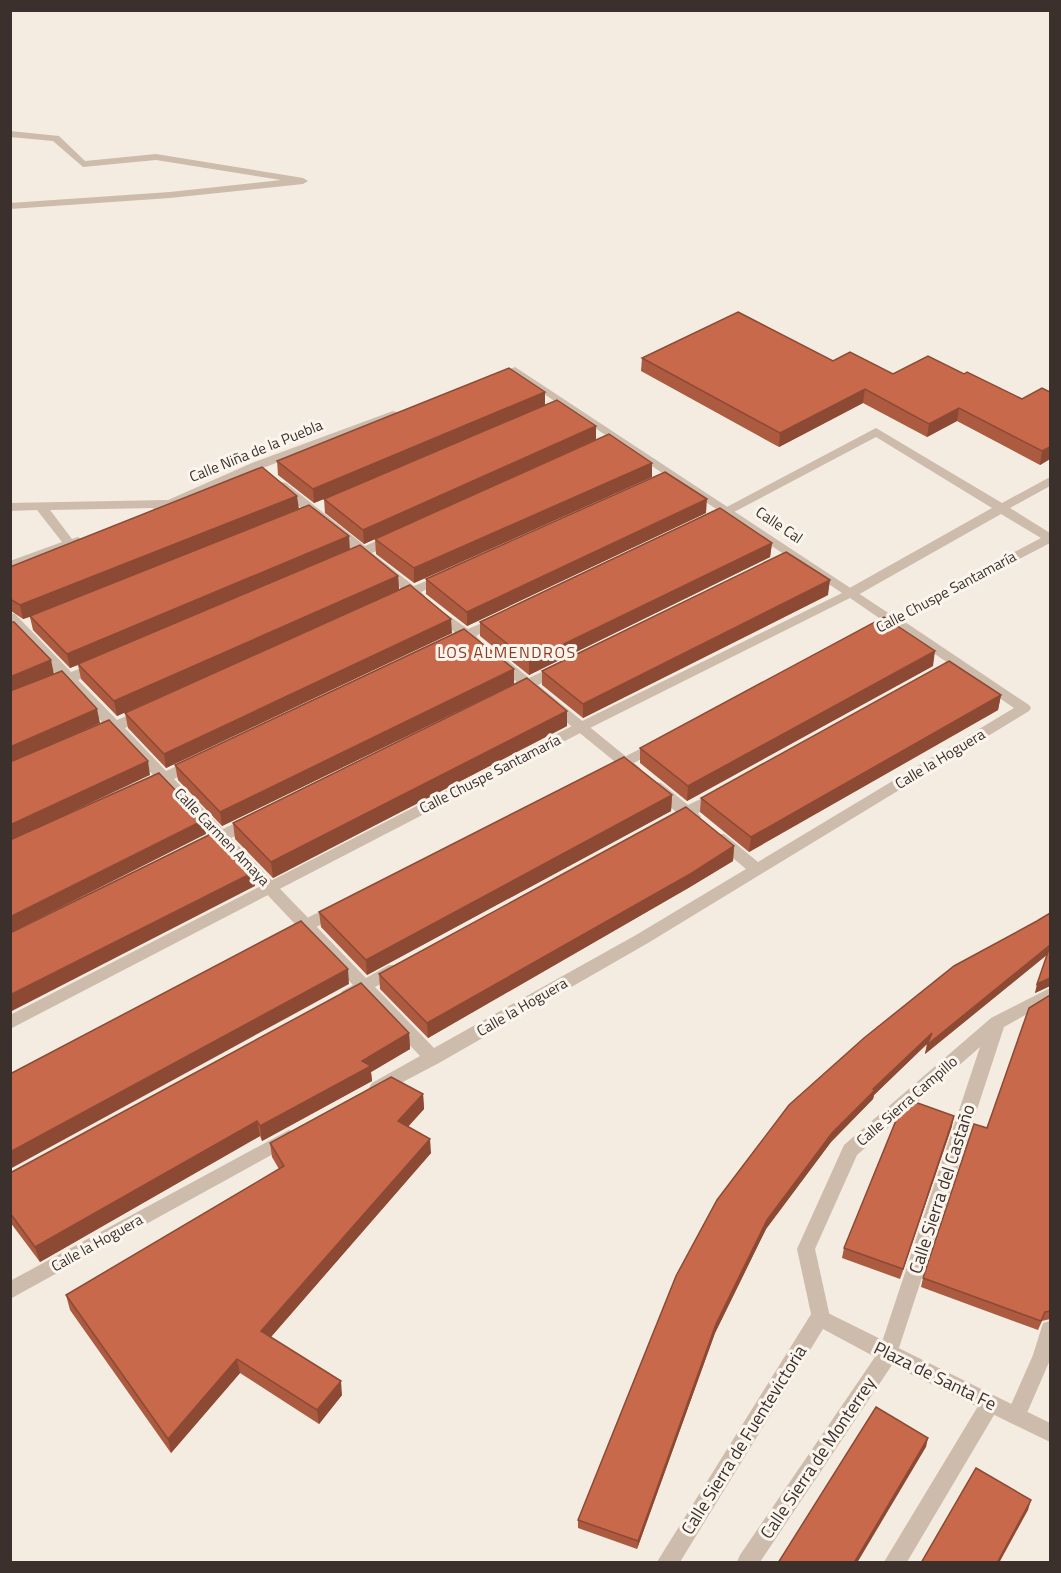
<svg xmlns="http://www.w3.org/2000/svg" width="1061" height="1573" viewBox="0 0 1061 1573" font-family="'Titillium Web',sans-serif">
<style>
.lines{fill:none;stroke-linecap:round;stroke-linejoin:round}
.pedestrian{fill:#cdbbac;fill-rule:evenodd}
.minor{fill:#cdbbac;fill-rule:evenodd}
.tertiary{fill:#cdbbac;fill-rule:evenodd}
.wall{fill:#ac5a40}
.shaded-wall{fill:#8c4a34}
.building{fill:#c8694b;stroke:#8c4a34;stroke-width:1.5}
.labels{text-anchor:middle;stroke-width:6;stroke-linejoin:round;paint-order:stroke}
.street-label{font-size:15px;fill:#3b302b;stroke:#fbf5ee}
.neighbourhood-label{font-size:16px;letter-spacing:1.5px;fill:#8c3b22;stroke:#fbf5ee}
.near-street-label{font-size:18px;fill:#3b302b;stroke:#fbf5ee}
</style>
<rect width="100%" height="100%" fill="#f4ebe1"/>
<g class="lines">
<!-- pedestrian -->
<polygon class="pedestrian" points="10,131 59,136 85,161 156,154 303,178 308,181 303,184 170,198 10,209 10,203 170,192 281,180 156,160 83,167 53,141 10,137"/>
<!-- minor -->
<g class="minor">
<polygon points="876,428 1002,503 1050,477 1050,486 1010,508 1050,533 1050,543 902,620 1029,705 1031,708 1029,711 648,943 439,1063 378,1095 372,1093 369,1088 372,1083 420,1056 362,995 348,1001 342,999 340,995 342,991 353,985 219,844 204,850 199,849 196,845 199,841 210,835 162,785 145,792 140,791 137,787 140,783 154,776 113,733 96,740 91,738 89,735 105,725 66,684 10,705 10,696 59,677 10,625 10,613 15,614 71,672 92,664 102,664 104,667 102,670 78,680 117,720 140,710 150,710 152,713 150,716 125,728 166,771 189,760 199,760 201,763 199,766 174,779 223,829 247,817 257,817 260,821 257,825 231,838 366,978 389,965 401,965 403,969 401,973 375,987 434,1048 636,935 746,869 714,842 711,838 714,834 724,834 758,862 1014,708 885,620 1041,538 1001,514 856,596 846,596 844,593 846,590 992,508 876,437 717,521 707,521 706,518"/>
<polygon points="282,482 286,483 365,546 389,535 399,535 400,538 399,541 372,553 414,586 443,574 450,578 421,592 425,596 423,599 418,600 411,597 396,602 391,601 389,598 403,590 362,557 347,563 342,562 340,559 354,551 278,489 276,486 278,483"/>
<polygon points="436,607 468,629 498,616 505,620 476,636 481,641 479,644 474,645 465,641 452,646 445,642 457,634 431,614 429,611 431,608"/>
<polygon points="500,657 505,658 529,678 554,666 564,666 566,669 564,672 538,685 640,768 642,771 640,774 630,774 527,690 515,694 510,693 508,690 518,683 495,664 493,661"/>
<polygon points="656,782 661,783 688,805 717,791 725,796 722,800 698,813 701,817 698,821 693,822 686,819 673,825 665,820 676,812 648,787"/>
<polygon points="1050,988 1050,1001 1004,1027 895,1360 888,1363 881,1360 878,1354 980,1047 857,1155 815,1249 830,1317 827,1323 820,1325 813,1323 797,1249 844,1145 991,1018"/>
<polygon points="289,1130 295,1132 298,1137 295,1142 10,1299 10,1281"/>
<polygon points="1050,1321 1050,1360 1023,1422 1016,1425 1009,1422 1006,1416 1033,1355 1043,1323"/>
<polygon points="990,1395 997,1398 1000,1404 997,1410 907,1562 884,1562 983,1398"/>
</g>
<!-- tertiary -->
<g class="tertiary">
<polygon points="515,367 899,620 879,632 869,632 867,629 882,620 850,598 586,730 10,1029 10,1015 576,724 842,593 514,374 494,381 488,378"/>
<polygon points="393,411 397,412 397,418 260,469 163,512 155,512 153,508 50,510 72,539 78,537 84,541 83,544 10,570 10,561 62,542 37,510 10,511 10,503 168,500 252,463"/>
<polygon points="657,740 662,742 664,745 662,748 617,772 607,772 605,769 607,766"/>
<polygon points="337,903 343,905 345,909 343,913 295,938 283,938 281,934 283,930"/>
<polygon points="820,1309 1050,1423 1050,1442 892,1365 760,1562 737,1562 740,1555 875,1357 823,1329 680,1562 657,1562 813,1311"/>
</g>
</g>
<!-- wall -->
<g class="wall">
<polygon points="642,358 833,361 893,374 964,374 1050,459 1040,465 957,421 927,437 863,403 779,447 641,371"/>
<polygon points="545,392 545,405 596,426 596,439 652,463 652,477 414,583 376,554 375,539 364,544 325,513 324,499 314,503 278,475 277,461"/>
<polygon points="299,509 350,549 398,576 399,590 452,633 166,768 128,728 125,713 398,591 117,716 81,679 78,665 70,668 33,630 30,617 23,619 11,611 10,612 10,567"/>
<polygon points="706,513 467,626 426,594 426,579"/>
<polygon points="772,543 770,557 529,675 480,636 480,622"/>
<polygon points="828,595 583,718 542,685 542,671"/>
<polygon points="933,666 687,801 640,763 640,748"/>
<polygon points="514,684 222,826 178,780 175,765"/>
<polygon points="1001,695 998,710 749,852 700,812 701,798"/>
<polygon points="567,726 273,878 235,839 233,823"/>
<polygon points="672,795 671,811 367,975 321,927 319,912"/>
<polygon points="734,846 733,861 690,887 428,1038 380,989 379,974"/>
<polygon points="1050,913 1050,986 1035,993 1048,954 925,1054 927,1044 874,1095 873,1099 831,1142 766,1229 715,1333 637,1549 578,1528 578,1520 676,1276 1037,921"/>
<polygon points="1050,995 1050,1319 1042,1321 1038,1330 921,1287 923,1278 987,1128"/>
<polygon points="409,1033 410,1049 371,1072 372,1081 262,1141 260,1136 40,1262 10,1222 10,1173"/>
<polygon points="423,1094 424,1109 408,1127 431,1153 271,1337 342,1395 319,1424 240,1373 171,1453 70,1310 66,1295 279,1169 272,1157 270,1143"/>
<polygon points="952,1126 900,1279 842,1258 844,1248"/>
</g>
<!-- shaded-wall -->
<g class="shaded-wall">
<polygon points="865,389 863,403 779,447 780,433"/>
<polygon points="545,392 545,405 314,503 313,489"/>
<polygon points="959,408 957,421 927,437 929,424"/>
<polygon points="596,426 596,439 364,544 363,530"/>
<polygon points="1050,447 1050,459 1040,465 1042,451"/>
<polygon points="652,463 652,477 414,583 414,568"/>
<polygon points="297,496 299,509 23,619 20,605"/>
<polygon points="707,499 706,513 467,626 467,612"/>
<polygon points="349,536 350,550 70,668 67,654"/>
<polygon points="772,543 770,557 529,675 529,661"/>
<polygon points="398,576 399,590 117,716 114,701"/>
<polygon points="830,580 828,595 583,718 583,704"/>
<polygon points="451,619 452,633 166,768 164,754"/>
<polygon points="935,651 933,666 687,801 688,786"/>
<polygon points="51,660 54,674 10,692 10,677"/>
<polygon points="514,669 514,684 222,826 220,812"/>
<polygon points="1001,695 998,710 749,852 751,837"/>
<polygon points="97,709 100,723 10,763 10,747"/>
<polygon points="567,711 567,726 273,878 271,862"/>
<polygon points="148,761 150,775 10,841 10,825"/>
<polygon points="672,795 671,811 367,975 366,960"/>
<polygon points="204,820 206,834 10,933 10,917"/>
<polygon points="734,846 733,861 690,887 428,1038 427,1023"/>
<polygon points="254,872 255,886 10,1012 10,995"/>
<polygon points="1050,945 1049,953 925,1054 927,1045"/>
<polygon points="348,969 349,984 10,1169 10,1152"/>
<polygon points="1050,978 1050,986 1035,993 1037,984"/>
<polygon points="409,1033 410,1049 371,1072 372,1081 262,1141 260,1126 362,1061"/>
<polygon points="932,1033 930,1041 874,1095 873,1099 831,1142 766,1229 715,1333 637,1549 638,1541 716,1324 767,1220 832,1133 873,1089"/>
<polygon points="423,1094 424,1109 399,1136 398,1121"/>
<polygon points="954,1116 952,1126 900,1279 903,1269"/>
<polygon points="257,1121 260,1136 40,1262 35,1247"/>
<polygon points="430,1139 431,1153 263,1346 261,1331"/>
<polygon points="237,1359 240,1373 171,1453 168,1439"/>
<polygon points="341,1381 342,1395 319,1424 317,1410"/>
<polygon points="928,1438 926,1447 857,1563 854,1563"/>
<polygon points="1031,1500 1028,1510 999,1563 997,1563"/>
</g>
<!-- building -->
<g class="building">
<polygon points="738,312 833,361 850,352 893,374 928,356 964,374 967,372 1022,399 1042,388 1050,392 1050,447 1042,451 959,408 929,424 865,389 780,433 642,358"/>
<polygon points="509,368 545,392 313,489 277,461"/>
<polygon points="557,400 596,426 363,530 324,499"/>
<polygon points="609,434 652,463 414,568 375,539"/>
<polygon points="262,467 297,496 20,605 10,599 10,567"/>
<polygon points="665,472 707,499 467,612 426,579"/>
<polygon points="309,505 349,536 67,654 30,616"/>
<polygon points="720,508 772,543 529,661 480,622"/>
<polygon points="360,545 398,576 114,701 78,664"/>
<polygon points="786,552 830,580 583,704 542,671"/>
<polygon points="410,585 451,619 164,754 125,713"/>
<polygon points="884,617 935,651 688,786 640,748"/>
<polygon points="10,622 14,622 51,660 10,677"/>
<polygon points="464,629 514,669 220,812 175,765"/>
<polygon points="949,661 1001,695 751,837 701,798"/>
<polygon points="62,671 97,709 10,747 10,691"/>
<polygon points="527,678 567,711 271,862 233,823"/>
<polygon points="109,720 148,761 10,825 10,762"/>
<polygon points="624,757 672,795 366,960 319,912"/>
<polygon points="159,773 204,820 10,917 10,840"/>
<polygon points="686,807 734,846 692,873 427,1023 379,974"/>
<polygon points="215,832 254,872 10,995 10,933"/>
<polygon points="1050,913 1050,945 927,1045 932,1033 873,1089 875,1090 832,1133 767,1220 716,1324 638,1541 578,1520 676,1276 717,1200 789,1105 864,1038 954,966 1037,921"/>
<polygon points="301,921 348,969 10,1152 10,1074"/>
<polygon points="1050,946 1050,978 1037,984"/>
<polygon points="361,983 409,1033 362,1061 371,1066 260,1126 257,1121 35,1247 10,1213 10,1173"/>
<polygon points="1050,995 1050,1311 1045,1312 1041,1321 923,1278 974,1124 987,1128 1029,1008"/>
<polygon points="391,1077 423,1094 398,1121 430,1139 261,1331 341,1381 317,1410 237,1359 168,1439 66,1295 284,1166 270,1143"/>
<polygon points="912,1101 954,1116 903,1269 844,1248 899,1113"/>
<polygon points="876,1407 928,1438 854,1563 778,1563"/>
<polygon points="976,1468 1031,1500 997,1563 921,1563"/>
</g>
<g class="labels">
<!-- street labels -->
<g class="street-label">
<text transform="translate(256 451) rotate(-22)" y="5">Calle Niña de la Puebla</text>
<text transform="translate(779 525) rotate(34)" y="5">Calle Cal</text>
<text transform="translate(946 592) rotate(-28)" y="5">Calle Chuspe Santamaría</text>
<text transform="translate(940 759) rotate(-31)" y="5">Calle la Hoguera</text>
<text transform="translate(490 774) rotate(-27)" y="5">Calle Chuspe Santamaría</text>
<text transform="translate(222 837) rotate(46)" y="5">Calle Carmen Amaya</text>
<text transform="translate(522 1007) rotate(-30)" y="5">Calle la Hoguera</text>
<text transform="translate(907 1101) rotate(-41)" y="5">Calle Sierra Campillo</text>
<text transform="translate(97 1243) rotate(-29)" y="5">Calle la Hoguera</text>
</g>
<!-- neighbourhood labels -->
<g class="neighbourhood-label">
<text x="507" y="658">LOS ALMENDROS</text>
</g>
<!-- near-street labels -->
<g class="near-street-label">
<text transform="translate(942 1189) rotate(-72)" y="6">Calle Sierra del Castaño</text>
<text transform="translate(935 1376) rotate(26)" y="6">Plaza de Santa Fe</text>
<text transform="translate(744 1440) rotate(-58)" y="6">Calle Sierra de Fuentevictoria</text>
<text transform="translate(818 1458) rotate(-56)" y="6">Calle Sierra de Monterrey</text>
</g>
</g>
<!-- border -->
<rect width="1061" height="1573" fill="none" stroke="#3b302b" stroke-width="24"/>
</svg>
